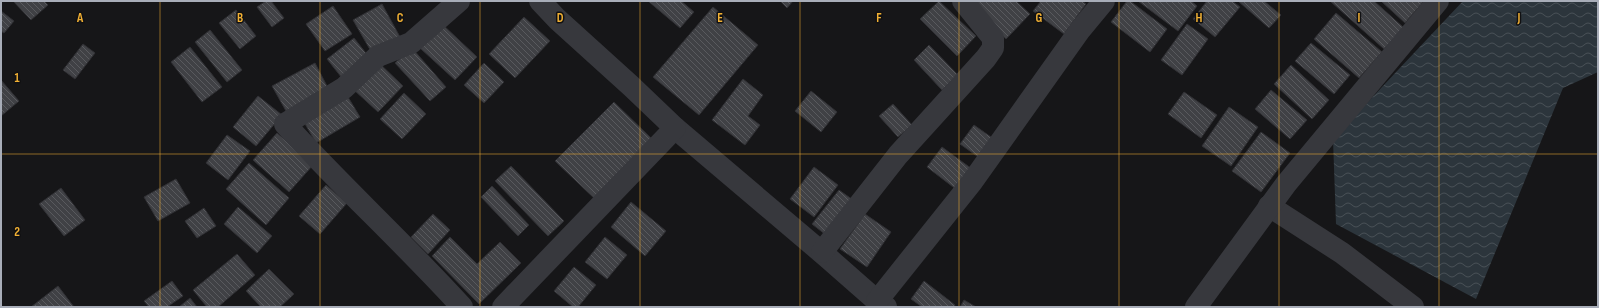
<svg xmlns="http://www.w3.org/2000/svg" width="1599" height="308" viewBox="0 0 1599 308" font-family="'Sofia Sans Condensed',sans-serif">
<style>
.water{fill:url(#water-waves)}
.building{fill:url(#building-back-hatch);stroke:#303034}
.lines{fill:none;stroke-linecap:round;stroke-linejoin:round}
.minor{stroke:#37383d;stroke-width:22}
.grid{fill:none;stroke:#f2b134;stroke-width:1;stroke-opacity:0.55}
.grid-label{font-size:13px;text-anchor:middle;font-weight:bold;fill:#f2b134;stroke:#111113;stroke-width:3;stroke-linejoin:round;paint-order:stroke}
</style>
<defs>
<pattern id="water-waves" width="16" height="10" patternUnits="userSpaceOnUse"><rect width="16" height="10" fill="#2c353c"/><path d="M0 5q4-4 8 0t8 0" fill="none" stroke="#485056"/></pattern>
<pattern id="building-back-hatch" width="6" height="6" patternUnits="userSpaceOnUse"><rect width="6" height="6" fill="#404145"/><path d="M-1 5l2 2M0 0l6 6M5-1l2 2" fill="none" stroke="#595a5e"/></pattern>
</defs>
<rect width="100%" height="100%" fill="#161618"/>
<!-- water -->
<polygon class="water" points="1463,1 1598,1 1598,72 1563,88 1476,299 1336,224 1333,139"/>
<!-- building -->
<g class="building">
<polygon points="13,1 44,1 48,5 31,20"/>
<polygon points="266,1 271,1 284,18 272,27 257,7"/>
<polygon points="648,1 681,1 694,12 680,28"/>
<polygon points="780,1 793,1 787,8"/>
<polygon points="939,1 976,36 957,56 920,19"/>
<polygon points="979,1 1016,1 1030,14 1006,39 973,8"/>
<polygon points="1041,1 1082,1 1086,4 1064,34 1033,11"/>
<polygon points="1127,1 1130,1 1167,29 1150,52 1111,22"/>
<polygon points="1138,1 1191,1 1197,6 1178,31"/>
<polygon points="1207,1 1232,1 1240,7 1215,37 1193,19"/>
<polygon points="1238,1 1264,1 1281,15 1269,28"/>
<polygon points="1330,1 1374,1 1404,28 1384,49"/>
<polygon points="1381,1 1424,1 1405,23"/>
<polygon points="382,4 400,37 372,53 353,20"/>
<polygon points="333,6 352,34 325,51 306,24"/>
<polygon points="713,7 758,45 699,115 653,77"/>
<polygon points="236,10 256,36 240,49 219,23"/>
<polygon points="1,11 14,21 4,33 1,31"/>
<polygon points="1336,13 1382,52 1359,78 1314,39"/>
<polygon points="524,17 550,41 515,78 489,54"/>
<polygon points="442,24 477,57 455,80 420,48"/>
<polygon points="1187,24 1208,39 1182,75 1161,60"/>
<polygon points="210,30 242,70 227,82 195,42"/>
<polygon points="354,38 369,57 342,78 327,59"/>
<polygon points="1311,43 1350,75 1334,94 1295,61"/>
<polygon points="83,44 95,53 75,79 63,70"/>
<polygon points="929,45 958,75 942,90 914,60"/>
<polygon points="190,47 222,87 202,102 171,62"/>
<polygon points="412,48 446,87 430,101 395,63"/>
<polygon points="378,62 403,86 378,112 353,89"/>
<polygon points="315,63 328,88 286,111 272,86"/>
<polygon points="484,63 504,82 484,103 464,85"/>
<polygon points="1291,65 1329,100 1312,119 1274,84"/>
<polygon points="743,79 763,95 748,116 760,125 745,145 712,120"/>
<polygon points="1,80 19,101 1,116"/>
<polygon points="1271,90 1307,120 1290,139 1255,109"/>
<polygon points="811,91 837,112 821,132 795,111"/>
<polygon points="1184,92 1217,115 1201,138 1168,114"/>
<polygon points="404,93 426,114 402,139 380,119"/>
<polygon points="258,96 282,115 256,146 233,127"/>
<polygon points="348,97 360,117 316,143 304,122"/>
<polygon points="614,102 654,141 596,200 555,161"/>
<polygon points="893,104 912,125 898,137 879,116"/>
<polygon points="1229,107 1258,127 1231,166 1202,146"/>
<polygon points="974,125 998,142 984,161 960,144"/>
<polygon points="1261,132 1290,153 1261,192 1232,171"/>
<polygon points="277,133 313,165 289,192 253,160"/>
<polygon points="227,135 250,151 228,180 206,163"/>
<polygon points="942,147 972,169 957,190 927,167"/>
<polygon points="249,163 289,198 266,225 226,189"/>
<polygon points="511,166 564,221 548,236 495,181"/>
<polygon points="814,167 838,185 814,217 790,199"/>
<polygon points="176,179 190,203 158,221 144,197"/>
<polygon points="326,185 347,203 320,234 299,216"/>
<polygon points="492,186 529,225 518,236 481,197"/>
<polygon points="61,188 85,220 64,236 39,204"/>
<polygon points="839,190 853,200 826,235 812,224"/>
<polygon points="631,202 666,231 645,256 611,227"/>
<polygon points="238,207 272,236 257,253 224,224"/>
<polygon points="204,208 216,226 197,238 185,221"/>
<polygon points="433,214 450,230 428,254 411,237"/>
<polygon points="865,214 891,232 867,267 840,249"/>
<polygon points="450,237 477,264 500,242 521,263 479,304 432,256"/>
<polygon points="605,237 627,255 607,279 585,262"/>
<polygon points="237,254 255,275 218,307 207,307 193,290"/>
<polygon points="574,267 596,285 578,307 573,307 554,291"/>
<polygon points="269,269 294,294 280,307 261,307 246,291"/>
<polygon points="172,281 183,296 167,307 149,307 144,301"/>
<polygon points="924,281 955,305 954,307 922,307 911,299"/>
<polygon points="58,286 74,307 31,307"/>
<polygon points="190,298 197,307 179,307"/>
<polygon points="964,300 976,307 960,307"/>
</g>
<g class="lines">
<!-- minor -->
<g class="minor">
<path d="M459,1L411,43L378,56L344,88L285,124C342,187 405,244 462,307"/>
<polyline points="675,128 827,257 877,301 886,307"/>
<polyline points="1269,206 1342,253 1413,307"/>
<polyline points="822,252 898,155 986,58 993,48 993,38 963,1"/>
<polyline points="877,301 972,182 1080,30 1104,1"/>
<polyline points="503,307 675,128 631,86 557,19 540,1"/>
<polyline points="1196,307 1286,184 1438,1"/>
</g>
</g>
<!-- grid -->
<path class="grid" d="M160,1V307M320,1V307M480,1V307M640,1V307M800,1V307M959,1V307M1119,1V307M1279,1V307M1439,1V307M1,154H1598"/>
<g class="grid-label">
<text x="80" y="22">A</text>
<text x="240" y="22">B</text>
<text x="400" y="22">C</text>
<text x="560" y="22">D</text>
<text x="720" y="22">E</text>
<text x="879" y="22">F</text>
<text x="1039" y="22">G</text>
<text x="1199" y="22">H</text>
<text x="1359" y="22">I</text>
<text x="1519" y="22">J</text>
<text x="17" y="82">1</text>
<text x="17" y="236">2</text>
</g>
<!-- border -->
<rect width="1599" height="308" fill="none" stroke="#a8adb8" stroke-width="4"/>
</svg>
